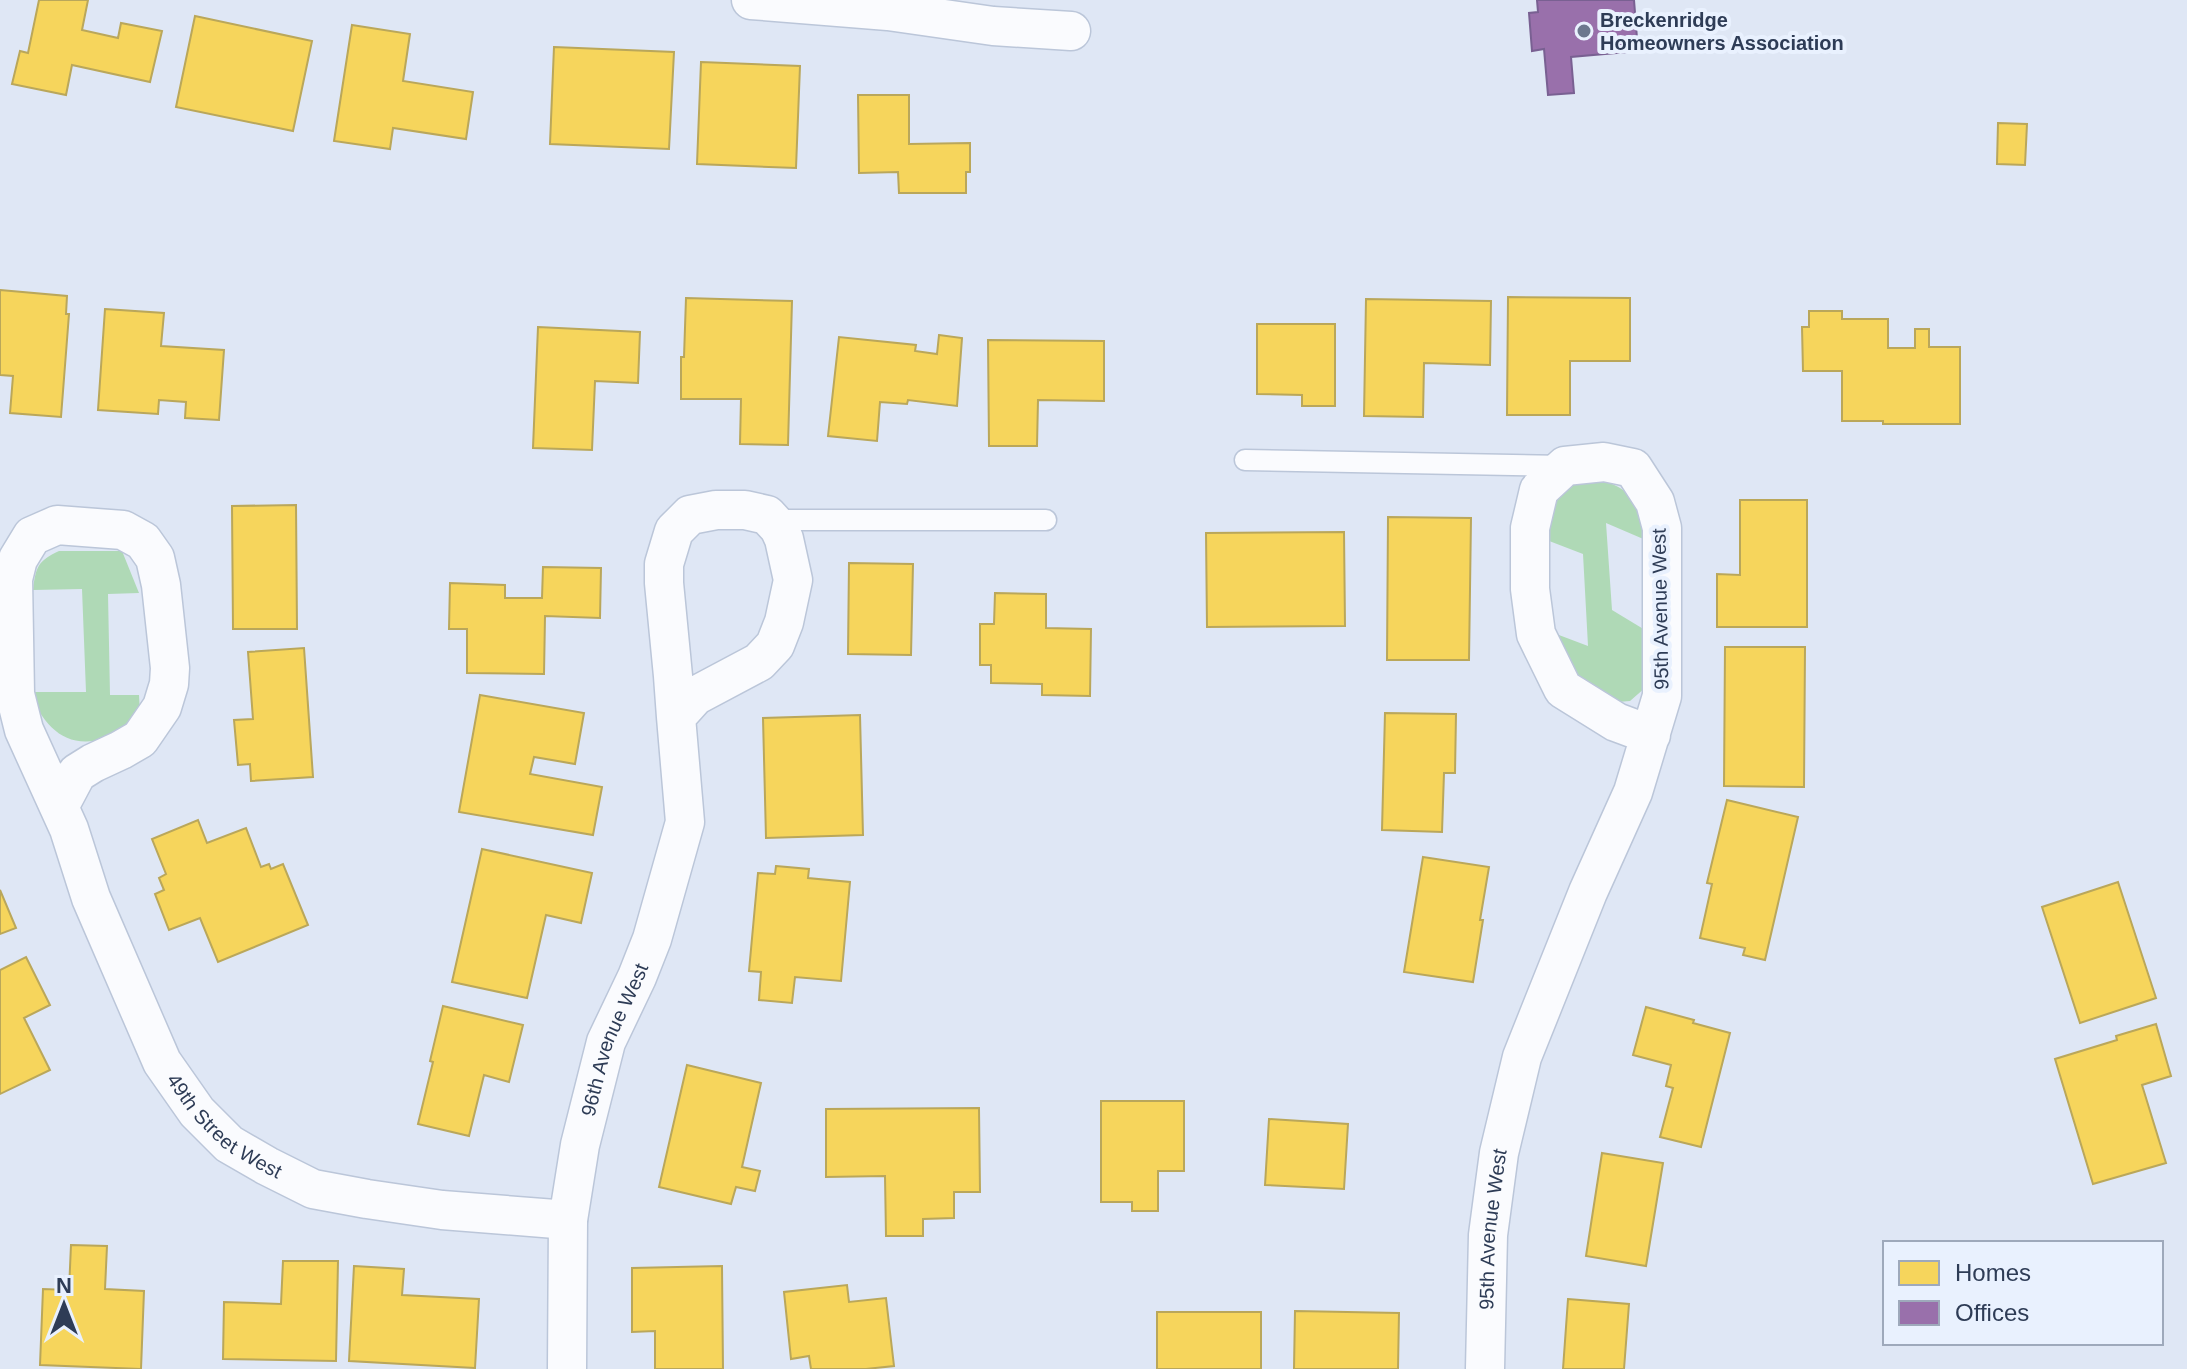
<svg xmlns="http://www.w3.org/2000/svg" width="2187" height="1369" viewBox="0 0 2187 1369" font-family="Helvetica,sans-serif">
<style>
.green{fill:#afd9b6}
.homes{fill:#f6d55c;stroke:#baa75a;stroke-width:2}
.offices{fill:#9970ab;stroke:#796092;stroke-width:2}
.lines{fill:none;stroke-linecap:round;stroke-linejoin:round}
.lane-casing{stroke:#bbc6d9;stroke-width:23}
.street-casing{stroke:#bbc6d9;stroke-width:41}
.lane{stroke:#fafbfe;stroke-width:20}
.street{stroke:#fafbfe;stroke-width:38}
.poi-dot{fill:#6c788e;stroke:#e9f1fe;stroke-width:3}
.labels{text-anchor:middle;stroke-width:8;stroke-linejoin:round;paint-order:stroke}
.poi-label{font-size:20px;font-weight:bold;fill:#2e3c56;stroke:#e9f1fe;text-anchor:start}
.street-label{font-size:20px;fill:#2e3c56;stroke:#e9f1fe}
</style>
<rect width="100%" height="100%" fill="#dfe7f5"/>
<!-- green -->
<g class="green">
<path d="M1595,477C1640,494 1634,499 1648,541L1606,523L1612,610L1650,633L1646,687L1630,701L1605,703L1586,693L1543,629L1588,646L1583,554L1544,539L1558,493L1571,482Z"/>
<path d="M59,551H122L139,593L108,594L110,695H139L140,714C131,722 120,733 109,737C68,752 44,728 30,692H86L82,589L33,590C36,566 38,561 59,551Z"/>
</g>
<!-- homes -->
<g class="homes">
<polygon points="39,0 88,0 82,30 118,38 121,23 162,31 150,82 72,65 66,95 12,84 20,51 28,53"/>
<polygon points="195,16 312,41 293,131 176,107"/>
<polygon points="352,25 410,34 403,81 473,92 466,139 393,128 390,149 334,141"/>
<polygon points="554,47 674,52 669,149 550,144"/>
<polygon points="701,62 800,66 796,168 697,164"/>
<polygon points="858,95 909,95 909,144 970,143 970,172 966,172 966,193 899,193 898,172 859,173"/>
<polygon points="1998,123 2027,124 2025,165 1997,164"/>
<polygon points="0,290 67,296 66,314 69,314 61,417 10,413 13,376 0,375"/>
<polygon points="1508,297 1630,298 1630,361 1570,361 1570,415 1507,415"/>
<polygon points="686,298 792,301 788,445 740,444 741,399 681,399 681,357 684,357"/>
<polygon points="1366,299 1491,301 1490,365 1424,363 1423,417 1364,416"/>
<polygon points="105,309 164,313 161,346 224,350 219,420 185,418 186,402 159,400 158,414 98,410"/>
<polygon points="1809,311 1842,311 1842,319 1888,319 1888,348 1915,348 1915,329 1929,329 1929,347 1960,347 1960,424 1883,424 1883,421 1842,421 1842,371 1803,371 1802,327 1809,327"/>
<polygon points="1257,324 1335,324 1335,406 1302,406 1302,395 1257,394"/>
<polygon points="538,327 640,332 638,383 595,381 592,450 533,448"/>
<polygon points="939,335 962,338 957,406 908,400 907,404 880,402 877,441 828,436 839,337 916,345 915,351 937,354"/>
<polygon points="988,340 1104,341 1104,401 1038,400 1037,446 989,446"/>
<polygon points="1740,500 1807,500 1807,627 1717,627 1717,574 1740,575"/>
<polygon points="296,505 297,629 233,629 232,506"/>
<polygon points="1388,517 1471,518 1469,660 1387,660"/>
<polygon points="1344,532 1345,626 1207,627 1206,533"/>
<polygon points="849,563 913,564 911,655 848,654"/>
<polygon points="543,567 601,568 600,618 545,616 544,674 467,673 467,629 449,629 450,583 505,585 505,598 542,598"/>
<polygon points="995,593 1046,594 1046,628 1091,629 1090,696 1042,695 1042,684 991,683 991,665 980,665 980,624 994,624"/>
<polygon points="1725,647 1805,647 1804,787 1724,786"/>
<polygon points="304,648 313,777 251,781 250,764 238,765 234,720 253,719 248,652"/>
<polygon points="480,695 584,713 575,764 534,757 530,774 602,787 593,835 459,812"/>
<polygon points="1385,713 1456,714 1455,773 1444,773 1442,832 1382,830"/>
<polygon points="860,715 863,835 766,838 763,718"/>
<polygon points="1727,800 1798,817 1765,960 1743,955 1745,948 1700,938 1712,884 1707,883"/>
<polygon points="198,820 207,843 246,828 261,867 269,864 271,869 283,864 308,925 218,962 200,918 169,930 155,894 164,890 159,878 166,874 152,839"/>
<polygon points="482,849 592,873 581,923 546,915 527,998 452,982"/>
<polygon points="1423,857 1489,867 1480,920 1483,920 1473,982 1404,972"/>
<polygon points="776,866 809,869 808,878 850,882 841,981 795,977 792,1003 759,1000 761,972 749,971 758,873 775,874"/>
<polygon points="2118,882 2156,998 2080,1023 2042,907"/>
<polygon points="0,890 16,928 0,934"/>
<polygon points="26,957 50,1005 24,1018 50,1070 0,1094 0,970"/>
<polygon points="443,1006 523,1025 509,1082 484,1075 469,1136 418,1124 433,1062 430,1061"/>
<polygon points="1646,1007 1694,1020 1693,1023 1730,1033 1701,1147 1660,1137 1673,1088 1666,1086 1671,1065 1633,1055"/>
<polygon points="2156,1024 2171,1076 2142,1085 2166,1163 2093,1184 2055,1059 2117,1040 2116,1036"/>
<polygon points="687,1065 761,1083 742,1167 760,1171 755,1191 736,1187 731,1204 659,1187"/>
<polygon points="1101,1101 1184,1101 1184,1171 1158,1171 1158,1211 1132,1211 1132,1202 1101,1202"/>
<polygon points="979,1108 980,1192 954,1192 954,1218 923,1219 923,1236 886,1236 885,1176 826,1177 826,1109"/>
<polygon points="1269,1119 1348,1124 1344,1189 1265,1185"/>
<polygon points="1602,1153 1663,1163 1646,1266 1586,1256"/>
<polygon points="71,1245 107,1246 105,1289 144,1291 141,1369 40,1365 43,1289 69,1290"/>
<polygon points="283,1261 338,1261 336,1361 223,1359 224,1302 281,1304"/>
<polygon points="354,1266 404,1269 402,1295 479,1299 475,1368 349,1361"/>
<polygon points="722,1266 723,1369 655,1369 655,1331 632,1332 632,1268"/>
<polygon points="847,1285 849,1302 886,1298 894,1366 866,1369 811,1369 809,1356 791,1359 784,1292"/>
<polygon points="1568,1299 1629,1304 1624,1369 1563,1369"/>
<polygon points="1295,1311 1399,1313 1398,1369 1294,1369"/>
<rect x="1157" y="1312" width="104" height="57"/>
</g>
<!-- offices -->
<polygon class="offices" points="1537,0 1634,0 1638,51 1571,57 1574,93 1548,95 1544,49 1532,51 1529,13 1538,12"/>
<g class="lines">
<defs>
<g id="lane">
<polyline points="1245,460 1565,466"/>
<polyline points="771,520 1046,520"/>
</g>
<g id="street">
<polyline points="751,0 888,11 993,26 1071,31"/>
<path id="s1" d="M59,807L77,773L93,763L121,750L140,739L162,707L169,684L170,668L161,585L155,558L143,541L123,530L57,525L32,536L18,559L13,579L15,694L24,730L69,829L91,898L162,1062L197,1112L229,1144L267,1166L313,1189L367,1199L442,1210L568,1220"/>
<path id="s2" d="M567,1369L568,1220L580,1145L606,1042L637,977L652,939L685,822L676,717L673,676L664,583V564L674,531L690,515L716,510H745L767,515L779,528L784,539L793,580L784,622L775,645L759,662L695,696L676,717"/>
<path id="s3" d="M1485,1369L1488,1235L1499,1153L1522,1057L1588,892L1633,792L1662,696V528L1655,502L1633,468L1604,462L1565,466L1539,490L1530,528V589L1536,634L1563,689L1616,722L1651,735"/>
</g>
</defs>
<!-- lane casing -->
<use href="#lane" class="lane-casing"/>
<!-- street casing -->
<use href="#street" class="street-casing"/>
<!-- lane -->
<use href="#lane" class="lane"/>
<!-- street -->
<use href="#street" class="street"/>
</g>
<!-- markers -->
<circle class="poi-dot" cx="1584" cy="31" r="8"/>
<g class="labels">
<!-- poi labels -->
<g class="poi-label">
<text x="1600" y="27">Breckenridge<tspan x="1600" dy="23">Homeowners Association</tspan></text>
</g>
<!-- street labels -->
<g class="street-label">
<text transform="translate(1660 609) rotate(-91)" y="7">95th Avenue West</text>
<text dy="7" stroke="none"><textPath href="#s2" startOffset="336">96th Avenue West</textPath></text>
<text dy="7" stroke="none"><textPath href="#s1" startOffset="1088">49th Street West</textPath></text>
<text dy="7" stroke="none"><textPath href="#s3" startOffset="140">95th Avenue West</textPath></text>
</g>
</g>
<!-- legend -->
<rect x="1883" y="1241" width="280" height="104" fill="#e9f1fe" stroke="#9ea9bb" stroke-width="2"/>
<rect x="1899" y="1261" width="40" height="24" fill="#f6d55c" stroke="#9ea9bb" stroke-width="2"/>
<text x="1955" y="1281" font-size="24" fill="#2e3c56">Homes</text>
<rect x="1899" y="1301" width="40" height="24" fill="#9970ab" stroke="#9ea9bb" stroke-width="2"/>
<text x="1955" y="1321" font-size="24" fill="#2e3c56">Offices</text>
<!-- north arrow -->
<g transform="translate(64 1305)" stroke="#e9f1fe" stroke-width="6" paint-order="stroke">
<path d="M0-6L14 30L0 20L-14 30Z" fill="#2e3c56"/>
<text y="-12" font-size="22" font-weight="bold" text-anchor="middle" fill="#2e3c56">N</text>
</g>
</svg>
